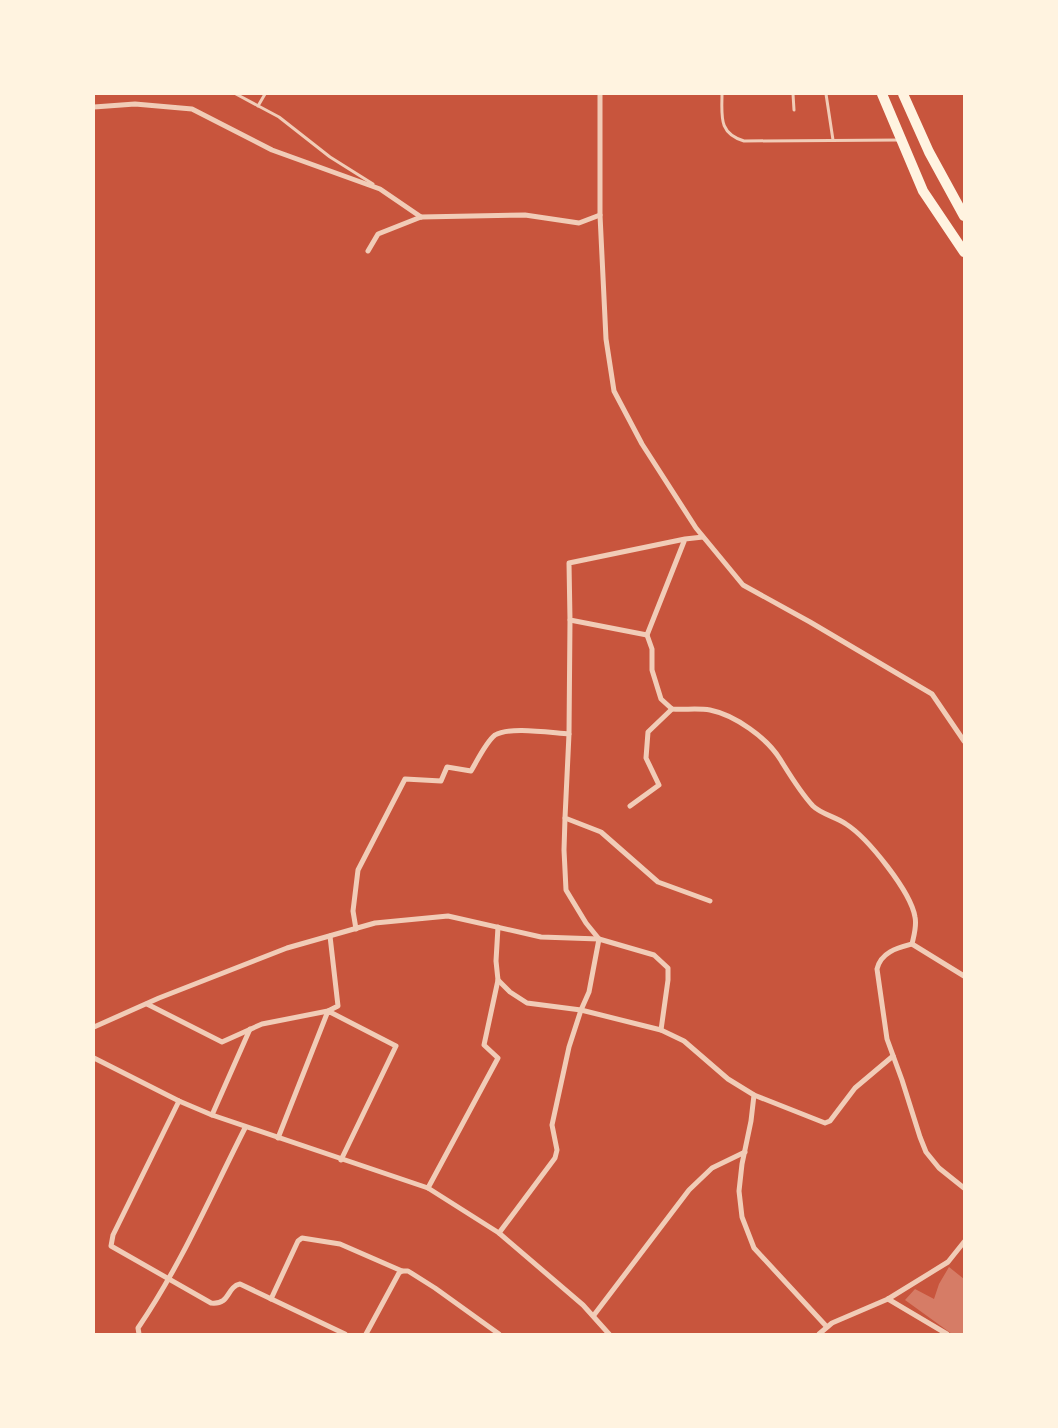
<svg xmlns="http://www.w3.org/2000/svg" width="1058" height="1428" viewBox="0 0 1058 1428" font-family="'Asap Condensed',sans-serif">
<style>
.building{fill:#d67c66}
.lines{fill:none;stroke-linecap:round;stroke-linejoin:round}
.service{stroke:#f1ccb7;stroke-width:3}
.minor{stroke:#f1ccb7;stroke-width:5}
.trunk{stroke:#fff3e0;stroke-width:10}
</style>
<rect width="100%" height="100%" fill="#c8553d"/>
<!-- building -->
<polygon class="building" points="949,1267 964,1279 964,1334 952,1334 905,1300 915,1289 934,1299 939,1284"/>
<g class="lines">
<!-- service -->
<g class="service">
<polyline points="236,94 279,117 330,157 373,184"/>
<path d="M722,94C722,116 718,133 744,141L900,140"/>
<polyline points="793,94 794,110"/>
<polyline points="826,94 833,140"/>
<polyline points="258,106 265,94"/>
</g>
<!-- minor -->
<g class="minor">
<polyline points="600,94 600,215 606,339 614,391 642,444 696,528 743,585 810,622 932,694 964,741"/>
<polyline points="94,107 135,104 192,109 272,150 380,189 421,217"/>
<polyline points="368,251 378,234 421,217 525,215 579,223 600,215"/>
<polyline points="685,539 647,635 570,620 569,563 685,539 703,537"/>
<path d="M647,635L652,649V670L661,699L672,709C684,710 698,708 710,710C735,715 767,738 780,759C790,775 800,792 813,806C821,814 836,817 846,824C868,838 911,892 915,917C917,926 914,935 912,944L964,976"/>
<polyline points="569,734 565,818 601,832 658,882 710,901"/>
<polyline points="630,806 659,785 646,758 648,732 672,709"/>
<polyline points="498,927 496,961 498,980 510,992 527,1003 581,1010 661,1030 684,1041 728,1079 754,1095 751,1121 742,1164 739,1191 742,1217 754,1248 827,1327"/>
<path d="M356,929L353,911L358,870L405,779L441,781L447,767L471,771C477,761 486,742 495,735C509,726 552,733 569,734L570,620"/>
<path d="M912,944C897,948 881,952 877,969L887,1039L902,1080L920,1137L926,1152L939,1168L964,1188"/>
<polyline points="147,1004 222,1042 262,1024 328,1011 338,1006 330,936"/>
<polyline points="94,1027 159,998 287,948 375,923 448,916 541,937 599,939 654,955 668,968 668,980 661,1030"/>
<polyline points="94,1058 179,1101 212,1115 428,1188 499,1233 583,1305 609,1334"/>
<polyline points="754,1095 825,1123 830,1121 855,1088 893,1056"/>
<path d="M179,1101L113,1235L111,1246L211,1303C231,1305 226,1287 240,1284L345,1334"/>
<polyline points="212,1115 250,1029"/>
<polyline points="278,1138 328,1011 396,1046 341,1160"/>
<polyline points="428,1188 498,1058 484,1045 498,980"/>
<polyline points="499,1233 555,1158 557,1150 552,1125 569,1047 581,1010 589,992 599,939 586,923 566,890 564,850 565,818"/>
<polyline points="271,1299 298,1241 302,1238 340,1244 402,1271"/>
<polyline points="888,1299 947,1334"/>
<polyline points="594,1315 689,1190 712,1168 745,1152"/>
<path d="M139,1334L138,1328C181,1265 211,1195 245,1128"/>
<polyline points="366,1334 399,1273 402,1271 408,1271 435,1288 499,1334"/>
<polyline points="819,1334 832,1323 888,1299 948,1262 964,1242"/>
</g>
<!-- trunk -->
<g class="trunk">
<polyline points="882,94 923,191 964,252"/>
<polyline points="903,94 929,152 964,216"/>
</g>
</g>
<!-- border -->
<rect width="1058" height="1428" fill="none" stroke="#fff3e0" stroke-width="190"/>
</svg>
